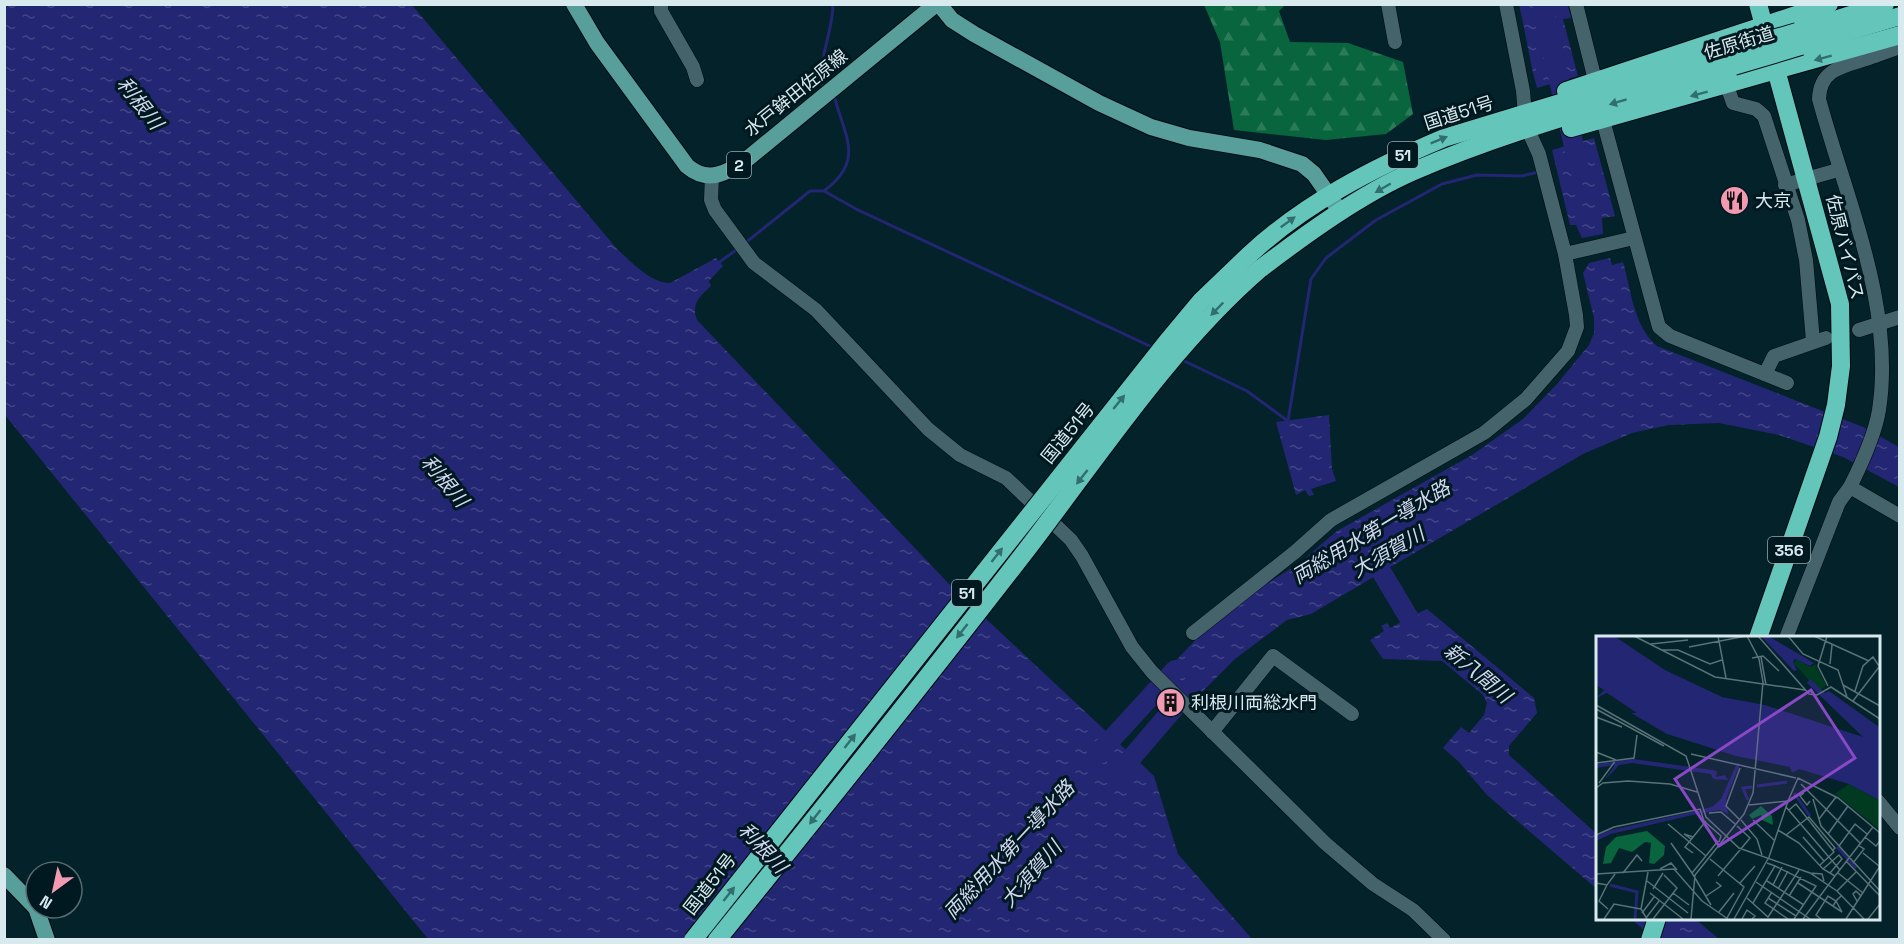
<svg xmlns="http://www.w3.org/2000/svg" width="1904" height="944" viewBox="0 0 1904 944" font-family="'Space Grotesk','Noto Sans JP',sans-serif">
<style>
.forest{fill:url(#forest-firs)}
.water{fill:url(#water-ripples)}
.lines{fill:none;stroke-linecap:round;stroke-linejoin:round}
.stream{stroke:#232672;stroke-width:3}
.river{stroke:#232672;stroke-width:20}
.minor-casing{stroke:#000a0f;stroke-width:15}
.major-casing{stroke:#000a0f;stroke-width:18}
.highway-casing{stroke:#000a0f;stroke-width:20}
.minor{stroke:#45636b;stroke-width:14}
.major{stroke:#589e9b;stroke-width:16}
.highway{stroke:#64c5bb;stroke-width:18}
.highway-bridge-casing{stroke:#000a0f;stroke-width:20;stroke-linecap:butt}
.highway-bridge{stroke:#64c5bb;stroke-width:18}
.oneway{fill:#326e6d}
.labels{text-anchor:middle;stroke-width:6;stroke-linejoin:round;paint-order:stroke}
.shield{fill:#00181f;stroke:#98abb1;stroke-width:1.5}
.shield-label{font-size:16px;font-weight:bold;fill:#d9eaef}
.street-label{font-size:18px;fill:#d9eaef;stroke:#00181f}
.poi-label{font-size:18px;fill:#d9eaef;stroke:#00181f;text-anchor:start}
.water-label{font-size:20px;font-style:italic;fill:#d2d8ef;stroke:#00181f}
.inset-river{fill:none;stroke:#232672;stroke-width:3}
.inset-road{fill:none;stroke:#597278;stroke-width:1.5}
.view{fill:#8948c6;fill-opacity:0.15;stroke:#8948c6;stroke-width:3}
.inset-edge{fill:none;stroke:#d9eaef;stroke-width:3}
</style>
<defs>
<pattern id="forest-firs" width="22" height="20" patternUnits="userSpaceOnUse" patternTransform="scale(1.5)"><rect width="22" height="20" fill="#08653d"/><path d="M5 1l3.5 6h-7zM16 11l3.5 6h-7z" fill="#2b7b59"/></pattern>
<pattern id="water-ripples" width="26" height="14" patternUnits="userSpaceOnUse" patternTransform="scale(1.5)"><rect width="26" height="14" fill="#232672"/><path d="M2 4q2-2 4 0t4 0M15 11q2-2 4 0t4 0" fill="none" stroke="#424686"/></pattern>
</defs>
<rect width="100%" height="100%" fill="#032229"/>
<!-- forest -->
<polygon class="forest" points="1204,5 1285,5 1279,11 1290,42 1348,43 1403,62 1413,114 1386,134 1326,140 1234,130 1220,42"/>
<!-- water -->
<g class="water">
<path d="M4,5H412L617,249C632,262 650,283 670,283L716,258L723,266L709,281L711,286C699,297 691,304 697,320L953,588L1154,776L1178,854L1252,939H428L5,415Z"/>
<path d="M1519,5L1568,6L1571,18L1563,19L1578,76L1537,88C1529,60 1526,33 1519,5Z"/>
<polygon points="1594,138 1615,216 1602,218 1603,234 1582,238 1576,225 1570,225 1552,150"/>
<path d="M1610,258L1612,265L1623,262C1631,290 1634,327 1657,346L1863,427L1899,447V487L1843,457L1779,435L1719,423L1669,425L1632,433L1583,454L1387,569L1389,573L1380,579L1377,575L1311,614L1287,620L1235,659L1192,702L1164,673L1207,628L1249,595L1298,564L1337,531L1472,455L1523,419L1557,384L1589,345L1594,333V318L1583,273L1589,263Z"/>
<polygon points="1329,415 1332,469 1336,481 1311,489 1314,495 1309,496 1305,490 1296,495 1276,422"/>
<polygon points="1399,594 1412,616 1427,609 1534,698 1537,713 1509,746 1509,755 1598,835 1598,890 1487,795 1459,762 1443,748 1461,727 1469,733 1484,715 1487,703 1483,695 1442,661 1383,659 1370,640 1384,631 1381,626 1387,623 1390,628 1405,620 1392,598"/>
<polygon points="1631,919 1695,919 1719,939 1655,939"/>
</g>
<g class="lines">
<!-- stream -->
<g class="stream">
<path d="M822,85C818,58 833,32 833,4"/>
<path d="M824,191C864,161 846,139 835,99"/>
<polyline points="744,244 810,191 824,191 858,210 1154,348"/>
<polyline points="718,263 739,248"/>
<polyline points="1180,359 1247,391 1288,421 1311,279 1326,258 1376,220 1442,184 1477,175 1522,176 1538,172"/>
</g>
<!-- river -->
<g class="river">
<polyline points="1542,4 1579,169"/>
<polyline points="1375,561 1409,618"/>
<polyline points="1096,756 1175,670"/>
<polyline points="1116,776 1192,687"/>
</g>
<defs>
<g id="minor">
<polyline points="661,4 661,11 693,67 697,80"/>
<polyline points="1388,4 1395,42"/>
<polyline points="1506,4 1523,91 1525,115"/>
<polyline points="1576,4 1595,80"/>
<path d="M1871,45L1875,56C1848,66 1820,66 1819,99C1846,199 1895,306 1879,410C1875,435 1861,465 1850,487L1900,516"/>
<polyline points="1875,56 1900,47"/>
<polyline points="1727,86 1733,103 1756,109 1764,116 1798,220 1806,260 1813,341"/>
<polyline points="1603,120 1659,327 1670,336 1787,383"/>
<polyline points="712,176 711,200 715,210 754,263 816,310 928,429 960,455 1006,478 1071,540 1082,556 1132,647 1152,672 1325,843 1373,884 1413,910 1444,940"/>
<polyline points="1785,185 1838,170"/>
<polyline points="1565,254 1634,238"/>
<polyline points="1859,330 1900,317"/>
<polyline points="1765,374 1774,356 1826,338"/>
<polyline points="1193,633 1295,552 1331,520 1484,433 1526,399 1568,351 1577,327 1576,315 1565,254 1539,154 1528,130"/>
<polyline points="1786,638 1839,502 1850,487"/>
<polyline points="1212,732 1273,656 1352,714"/>
<polyline points="1878,801 1900,828"/>
</g>
<g id="major">
<path d="M574,4L597,43L687,166C708,184 727,173 746,160L936,4"/>
<polyline points="939,4 952,20 974,34 1099,103 1151,127 1189,138 1260,150 1302,164 1314,174 1337,207"/>
<polyline points="4,875 36,908"/>
<polyline points="36,908 47,940"/>
</g>
<g id="highway">
<polyline points="1797,32 1885,4"/>
<polyline points="1801,46 1900,16"/>
<polyline points="1566,91 1829,4"/>
<polyline points="1571,128 1900,35"/>
<path d="M1249,255C1305,203 1373,168 1444,138L1729,52"/>
<path d="M1260,269C1306,234 1361,194 1414,171C1516,127 1627,99 1734,66"/>
<polyline points="1758,638 1828,437 1836,405 1841,366 1840,304 1758,4"/>
<polyline points="1650,940 1657,918"/>
</g>
</defs>
<!-- minor casing -->
<use href="#minor" class="minor-casing"/>
<!-- major casing -->
<use href="#major" class="major-casing"/>
<!-- highway casing -->
<use href="#highway" class="highway-casing"/>
<!-- minor -->
<use href="#minor" class="minor"/>
<!-- major -->
<use href="#major" class="major"/>
<!-- highway -->
<use href="#highway" class="highway"/>
<defs>
<g id="highway-bridge">
<polyline points="1729,52 1797,32"/>
<polyline points="1734,66 1801,46"/>
<polyline points="693,940 1166,343 1201,301 1249,255"/>
<path d="M717,940C822,810 926,680 1028,548C1100,454 1171,346 1260,269"/>
</g>
</defs>
<!-- highway-bridge casing -->
<use href="#highway-bridge" class="highway-bridge-casing"/>
<!-- highway-bridge -->
<use href="#highway-bridge" class="highway-bridge"/>
</g>
<!-- one-way arrows -->
<defs><path id="oneway-solid" d="M-6-.8H1V-3.2L6.5 0L1 3.2V.8H-6Z" transform="scale(1.5)"/></defs>
<g class="oneway">
<use href="#oneway-solid" transform="translate(1823 58) rotate(165)"/>
<use href="#oneway-solid" transform="translate(1699 94) rotate(165)"/>
<use href="#oneway-solid" transform="translate(1618 102) rotate(163)"/>
<use href="#oneway-solid" transform="translate(1439 140) rotate(-22)"/>
<use href="#oneway-solid" transform="translate(1383 188) rotate(150)"/>
<use href="#oneway-solid" transform="translate(1288 222) rotate(-36)"/>
<use href="#oneway-solid" transform="translate(1217 309) rotate(134)"/>
<use href="#oneway-solid" transform="translate(1119 402) rotate(-51)"/>
<use href="#oneway-solid" transform="translate(1082 477) rotate(128)"/>
<use href="#oneway-solid" transform="translate(997 555) rotate(-52)"/>
<use href="#oneway-solid" transform="translate(962 631) rotate(128)"/>
<use href="#oneway-solid" transform="translate(850 741) rotate(-52)"/>
<use href="#oneway-solid" transform="translate(815 817) rotate(128)"/>
<use href="#oneway-solid" transform="translate(729 894) rotate(-52)"/>
</g>
<!-- icons -->
<defs>
<symbol id="restaurant-disc" viewBox="-11 -11 22 22"><circle r="9.5" fill="#f19ab2" stroke="#00181f"/><path d="M-5-6h1v4h1v-4h1v4h1v-4h1v5L-1.5 .5V6h-2V.5L-5-1ZM5-6V6H3V1.5H1.5Q1.5-4 5-6Z" fill="#111"/></symbol>
<symbol id="building-disc" viewBox="-11 -11 22 22"><circle r="9.5" fill="#f19ab2" stroke="#00181f"/><path d="M-4-6H4V6H1V3H-1V6H-4ZM-2.5-4.3h1.7v1.8h-1.7ZM.8-4.3h1.7v1.8H.8ZM-2.5-1h1.7V.8h-1.7ZM.8-1h1.7V.8H.8Z" fill="#111"/></symbol>
</defs>
<g fill-rule="evenodd">
<use href="#restaurant-disc" x="1718" y="184" width="33" height="33"/>
<use href="#building-disc" x="1154" y="686" width="33" height="33"/>
</g>
<g class="labels">
<!-- shield labels -->
<g class="shield">
<rect x="1388" y="142" width="30" height="26" rx="4.5"/>
<rect x="727" y="152" width="24" height="26" rx="4.5"/>
<rect x="1768" y="537" width="42" height="26" rx="4.5"/>
<rect x="952" y="580" width="30" height="26" rx="4.5"/>
</g>
<g class="shield-label">
<text x="1403" y="161">51</text>
<text x="739" y="171">2</text>
<text x="1789" y="556">356</text>
<text x="967" y="599">51</text>
</g>
<!-- street labels -->
<g class="street-label">
<text transform="translate(1739 43) rotate(-17)" y="6">佐原街道</text>
<text transform="translate(796 93) rotate(-39)" y="6">水戸鉾田佐原線</text>
<text transform="translate(1459 113) rotate(-18)" y="6">国道51号</text>
<text transform="translate(1845 247) rotate(76)" y="6">佐原バイパス</text>
<text transform="translate(1068 433) rotate(-51)" y="6">国道51号</text>
<text transform="translate(710 884) rotate(-52)" y="6">国道51号</text>
</g>
<!-- poi labels -->
<g class="poi-label">
<text x="1755" y="207">大京</text>
<text x="1191" y="709">利根川両総水門</text>
</g>
<!-- water labels -->
<g class="water-label">
<text transform="translate(140 103) rotate(52)" y="7">利根川</text>
<text transform="translate(445 481) rotate(50)" y="7">利根川</text>
<text transform="translate(1371 532) rotate(-31)" y="7">両総用水第一導水路</text>
<text transform="translate(1388 552) rotate(-30)" y="7">大須賀川</text>
<text transform="translate(1478 673) rotate(40)" y="7">新八間川</text>
<text transform="translate(763 848) rotate(47)" y="7">利根川</text>
<text transform="translate(1009 850) rotate(-47)" y="7">両総用水第一導水路</text>
<text transform="translate(1031 874) rotate(-49)" y="7">大須賀川</text>
</g>
</g>
<!-- overview -->
<g transform="translate(1596 636)">
<rect width="284" height="284" fill="#032229"/>
<path d="M165,170L176,180L177,189L166,184L165,179L156,183L153,179ZM51,195L69,210L68,219L58,228L53,227L55,207L49,206L36,216L23,212L15,227L7,228L10,211L20,201Z" fill="#08653d"/>
<path d="M201,24L215,31L219,28L230,49L225,54L213,44L197,27ZM253,148L283,164V193L239,158Z" fill="#003a20"/>
<path d="M0,0H18L69,34L126,61L169,69L267,101L211,47L214,43L229,57L233,55L283,91V164L253,148L203,133L196,137L194,131L140,120L71,98L35,77H41L11,57L0,62L8,54L0,49ZM165,0H172L218,27L214,30L199,23L197,26L201,34L198,35ZM38,123L116,134L121,135L120,141L129,139L132,144L117,143L115,138L36,127L23,129L16,137L9,143L19,129L0,132V128ZM141,127L144,128L130,163L132,178L124,174L101,178L15,198L0,205V200L11,195L116,171L125,163Z" fill="#232672"/>
<path class="inset-river" d="M161,150L191,146M198,157L214,180M152,164L147,152L156,151M241,211L260,232M14,249L41,256L39,283"/>
<path class="inset-road" d="M38,0L119,41L209,54M122,0L130,42M162,0L213,58L221,59L235,51L284,83M192,0L207,18L242,34L251,61M218,0L273,25M231,0L222,30L232,50M55,8L92,4M93,11L150,0M66,14H82L114,28L126,24M165,21L170,49M156,22L167,20L183,35M234,28L236,9M247,49L284,70M259,55L267,30L277,21L283,30M257,65L283,31M0,69L90,120L110,181L143,212L214,237L241,255L268,283M0,73L68,110M0,81L26,91M0,116L20,124M95,118L200,142M0,127L38,122L41,99M3,147L20,124M205,148L264,207M0,152L7,147L32,145L74,148L101,156M208,157L204,160L211,169L214,165M217,163L225,190L284,255M153,169L192,165L202,142L242,162L284,197M190,171L244,234M193,174L200,168L238,216L224,229M113,177L125,176L139,188M143,183L130,170L144,132M223,183L240,161M145,184L161,203L166,219M157,184L178,204M72,188L110,220M182,194L203,207L227,233L239,240L207,283M232,198L252,170M0,199L18,191L104,173L108,185L125,200L123,206M190,199L213,181L239,212L236,215M207,201L228,225M269,201L280,210L284,205M95,203L88,198L97,201M75,207L96,237M243,210L259,188L271,198M97,217L89,211L110,185M267,217L283,230M173,221L192,165M114,223L148,251L131,282M250,225L284,260M257,227L268,213L262,209M179,230L220,250L198,283M64,233L75,227L81,234M227,233L243,219L246,223L234,237M27,237L41,219L46,225M214,237L226,238L228,245M242,237L267,257M0,238L78,233L106,265L132,283M122,240L154,202L141,190M239,240L277,191M51,245L92,277M171,245L208,269M160,246L214,283M0,247L11,249L19,238M144,247L159,230M202,247L246,276L240,265L245,260M11,249L3,265L12,273M177,249L186,231M57,253L67,237M182,253L192,235M241,255L260,236M176,256L169,267L192,283M54,257L87,283M77,257L93,269M110,260L125,250L120,246M193,260L205,241M151,262L172,281L203,234M172,262L200,280M261,265L257,258L260,255L265,260M157,267L179,230L171,227M115,269L96,237L122,205M123,276L138,257M46,277L58,261M50,282L63,265M8,283L18,268L45,273M51,283L45,273L52,236M57,283L81,252L68,239M95,283L99,239L148,178L157,157L167,46L163,23L151,0M138,283L173,221M146,283L151,274L159,280L156,283M225,283L220,279L232,260L240,265L237,270M250,283L284,230M272,283L284,268"/>
<path class="view" d="M215,54L259,122L123,210L79,143Z"/>
<rect width="284" height="284" class="inset-edge"/>
</g>
<!-- border -->
<rect width="1904" height="944" fill="none" stroke="#d9eaef" stroke-width="12"/>
<!-- north arrow -->
<g transform="translate(54 890) rotate(213)"><circle r="28" fill="#00181f" stroke="#576c72" stroke-width="1.5"/>
<path d="M0-4.5L10 22L0 15L-10 22Z" fill="#f19ab2"/>
<text y="-9" font-size="16" font-weight="bold" text-anchor="middle" fill="#d9eaef">N</text>
</g>
</svg>
